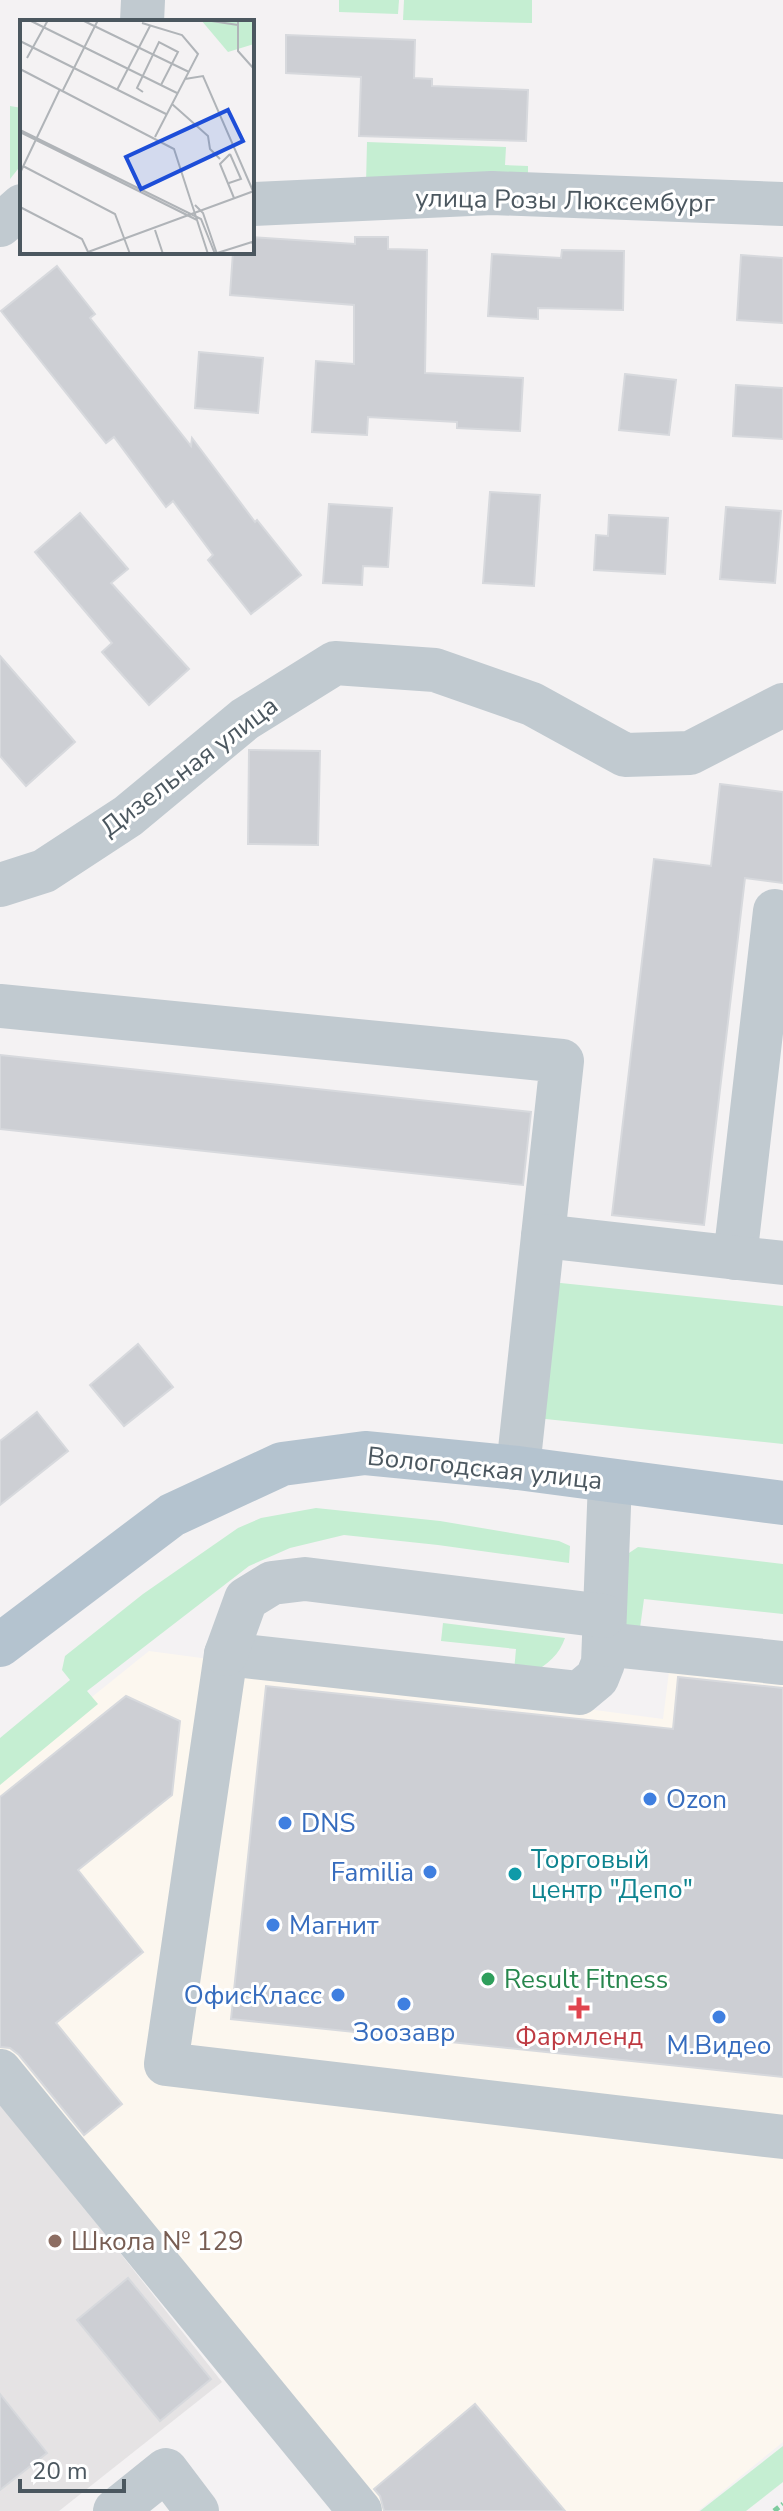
<svg xmlns="http://www.w3.org/2000/svg" width="783" height="2511" viewBox="0 0 783 2511" font-family="'Nunito Sans',sans-serif">
<style>
.commercial{fill:#fcf7ef}
.education{fill:#e5e3e4}
.green{fill:#c5eed2}
.building{fill:#cdcfd4;stroke:#d7d9dd;stroke-width:2}
.lines{fill:none;stroke-linecap:round;stroke-linejoin:round}
.path{stroke:#7ecb9f;stroke-width:5;stroke-dasharray:6 4;stroke-linecap:butt}
.minor{stroke:#c1cad0;stroke-width:44}
.major{stroke:#b4c3cf;stroke-width:44}
.shop-dot{fill:#3f7fe0;stroke:#fff;stroke-width:3}
.culture-dot{fill:#0f9aa8;stroke:#fff;stroke-width:3}
.leisure-dot{fill:#2e9e5b;stroke:#fff;stroke-width:3}
.health-dot{fill:#e0444e;stroke:#fff;stroke-width:3}
.education-dot{fill:#8d6e63;stroke:#fff;stroke-width:3}
.labels{text-anchor:middle;stroke-width:6;stroke-linejoin:round;paint-order:stroke}
.street-label{font-size:26px;fill:#4b575f;stroke:#fff}
.shop-label{font-size:26px;fill:#366cbe;stroke:#fff;text-anchor:start}
.culture-label{font-size:26px;fill:#0d838f;stroke:#fff;text-anchor:start}
.leisure-label{font-size:26px;fill:#27864d;stroke:#fff;text-anchor:start}
.health-label{font-size:26px;fill:#be3a42;stroke:#fff}
.education-label{font-size:26px;fill:#785e54;stroke:#fff;text-anchor:start}
.inset-road{fill:none;stroke:#b0b4b8;stroke-width:2}
.view{fill:#1d4ed8;fill-opacity:0.15;stroke:#1d4ed8;stroke-width:4}
.inset-edge{fill:none;stroke:#4b575f;stroke-width:4}
</style>
<rect width="100%" height="100%" fill="#f4f2f3"/>
<!-- commercial -->
<polygon class="commercial" points="149,1651 663,1719 670,1664 783,1676 783,2442 698,2511 369,2511 0,2060 0,1771"/>
<!-- education -->
<polygon class="education" points="0,2101 222,2382 59,2511 0,2511"/>
<!-- green -->
<g class="green">
<polygon points="339,0 399,0 398,14 339,12"/>
<polygon points="404,0 532,0 532,23 403,20"/>
<polygon points="10,106 22,108 22,164 10,179"/>
<polygon points="367,142 506,147 505,165 528,166 528,190 366,184"/>
<polygon points="551,1282 783,1306 783,1444 536,1418"/>
<polygon points="316,1508 440,1521 559,1541 570,1546 569,1563 438,1545 344,1535 290,1548 249,1566 87,1691 98,1704 0,1785 0,1738 70,1680 62,1670 65,1656 143,1594 238,1528 261,1518"/>
<polygon points="638,1547 783,1564 783,1614 644,1599 640,1628 616,1626 629,1553"/>
<path d="M443,1623L565,1638C559,1655 548,1664 532,1673L514,1671L516,1649L441,1641Z"/>
<polygon points="783,2446 783,2482 746,2511 700,2511"/>
</g>
<!-- building -->
<g class="building">
<polygon points="286,35 415,40 414,78 432,79 432,86 528,90 526,141 359,136 361,77 286,73"/>
<polygon points="252,237 355,244 355,237 388,237 388,249 427,250 425,373 523,378 520,431 457,428 457,422 368,417 367,435 312,432 316,361 354,364 354,305 230,295 233,252 252,252"/>
<polygon points="562,250 624,251 623,310 538,308 538,319 488,316 492,254 561,258"/>
<polygon points="741,255 783,258 783,323 737,320"/>
<polygon points="57,266 95,314 90,318 191,446 192,438 255,522 257,520 301,575 251,614 208,560 213,555 173,501 166,507 114,437 106,443 1,311"/>
<polygon points="199,352 263,358 258,413 195,408"/>
<polygon points="625,374 676,380 669,435 619,430"/>
<polygon points="736,385 783,388 783,439 733,436"/>
<polygon points="490,492 540,495 534,586 483,583"/>
<polygon points="329,504 392,508 388,567 363,566 362,585 323,583"/>
<polygon points="726,507 781,511 775,583 720,579"/>
<polygon points="80,513 128,569 111,583 189,669 149,705 102,652 112,643 35,552"/>
<polygon points="609,515 668,518 665,574 594,570 596,535 608,536"/>
<polygon points="0,656 75,742 26,786 0,756"/>
<polygon points="249,750 320,751 318,845 248,844"/>
<polygon points="720,784 783,792 783,883 745,878 704,1225 612,1215 654,859 711,866"/>
<polygon points="0,1055 531,1112 523,1185 0,1129"/>
<polygon points="138,1344 173,1387 124,1426 90,1385"/>
<polygon points="37,1412 68,1451 0,1505 0,1441"/>
<polygon points="678,1677 783,1688 783,2077 231,2019 266,1686 673,1729"/>
<polygon points="126,1696 180,1721 172,1795 78,1870 143,1952 56,2023 122,2104 84,2135 19,2055 10,2048 0,2047 0,1797"/>
<polygon points="128,2278 211,2379 160,2421 77,2320"/>
<polygon points="0,2394 47,2453 0,2490"/>
<polygon points="475,2404 565,2511 384,2511 380,2496 374,2489"/>
</g>
<g class="lines">
<!-- path -->
<polyline class="path" points="774,2511 783,2504"/>
<!-- minor -->
<g class="minor">
<polyline points="142,22 143,0"/>
<polyline points="252,204 492,193 783,204"/>
<polyline points="0,225 22,206"/>
<polyline points="0,885 44,871 128,816 245,719 335,663 435,670 532,704 625,755 690,753 783,705"/>
<polyline points="0,1006 562,1061 543,1236"/>
<polyline points="735,1258 775,911"/>
<polyline points="518,1468 543,1236 783,1263"/>
<polyline points="610,1481 603,1663 597,1678 579,1693 226,1654 166,2064 783,2137"/>
<polyline points="604,1644 783,1663"/>
<polyline points="226,1654 246,1599 272,1583 305,1579 604,1616"/>
<polyline points="0,2071 360,2511"/>
<polyline points="115,2511 166,2470 197,2511"/>
</g>
<!-- major -->
<polyline class="major" points="0,1645 172,1515 282,1464 365,1453 518,1468 783,1503"/>
</g>
<!-- markers -->
<g class="shop-dot">
<circle cx="650" cy="1799" r="8"/>
<circle cx="285" cy="1823" r="8"/>
<circle cx="430" cy="1872" r="8"/>
<circle cx="273" cy="1925" r="8"/>
<circle cx="338" cy="1995" r="8"/>
<circle cx="404" cy="2004" r="8"/>
<circle cx="719" cy="2017" r="8"/>
</g>
<circle class="culture-dot" cx="515" cy="1874" r="8"/>
<circle class="leisure-dot" cx="488" cy="1979" r="8"/>
<path class="health-dot" d="M575 1996h8v8h8v8h-8v8h-8v-8h-8v-8h8z"/>
<circle class="education-dot" cx="55" cy="2241" r="8"/>
<g class="labels">
<!-- street labels -->
<g class="street-label">
<text transform="translate(565 200) rotate(1)" y="9">улица Розы Люксембург</text>
<text transform="translate(189 766) rotate(-37)" y="9">Дизельная улица</text>
<text transform="translate(485 1468) rotate(6)" y="9">Вологодская улица</text>
</g>
<!-- shop labels -->
<g class="shop-label">
<text x="666" y="1808">Ozon</text>
<text x="301" y="1832">DNS</text>
<text x="414" y="1881" text-anchor="end">Familia</text>
<text x="289" y="1934">Магнит</text>
<text x="322" y="2004" text-anchor="end">ОфисКласс</text>
<text x="404" y="2041" text-anchor="middle">Зоозавр</text>
<text x="719" y="2054" text-anchor="middle">М.Видео</text>
</g>
<!-- culture labels -->
<g class="culture-label">
<text x="531" y="1868">Торговый<tspan x="531" dy="30">центр "Депо"</tspan></text>
</g>
<!-- leisure labels -->
<g class="leisure-label">
<text x="504" y="1988">Result Fitness</text>
</g>
<!-- health labels -->
<g class="health-label">
<text x="579" y="2045">Фармленд</text>
</g>
<!-- education labels -->
<g class="education-label">
<text x="71" y="2250">Школа № 129</text>
</g>
</g>
<!-- overview -->
<g transform="translate(20 20)">
<rect width="234" height="234" fill="#f4f2f3"/>
<path d="M181,0H234V24L208,32Z" fill="#c5eed2"/>
<path class="inset-road" d="M9,0L157,73M62,0L169,52M185,0L218,5M218,0V31L234,49M122,3L162,15L178,34L135,117M0,21L146,94M7,38L28,0M0,49L154,129L188,234M165,59L183,56L233,171M43,70L78,0M97,70L130,6M123,72L117,68L139,22L158,32L141,65M152,84L188,116L190,129L200,139M0,110L181,199L195,234M0,112L177,200M210,134L200,144L214,178M3,146L95,194L110,234M0,153L40,69M209,163L221,159L210,134M175,185L183,193L197,234M0,187L62,219L69,234M135,210L143,234M68,232L234,171M194,234L232,222L234,226"/>
<path class="view" d="M208,90L223,121L121,169L106,137Z"/>
<rect width="234" height="234" class="inset-edge"/>
</g>
<!-- scale -->
<path d="M20 2479v12h104v-12" fill="none" stroke="#4b575f" stroke-width="4"/>
<text x="32" y="2479" font-size="24" fill="#4b575f" stroke="#ffffff" stroke-width="6" paint-order="stroke">20 m</text>
</svg>
